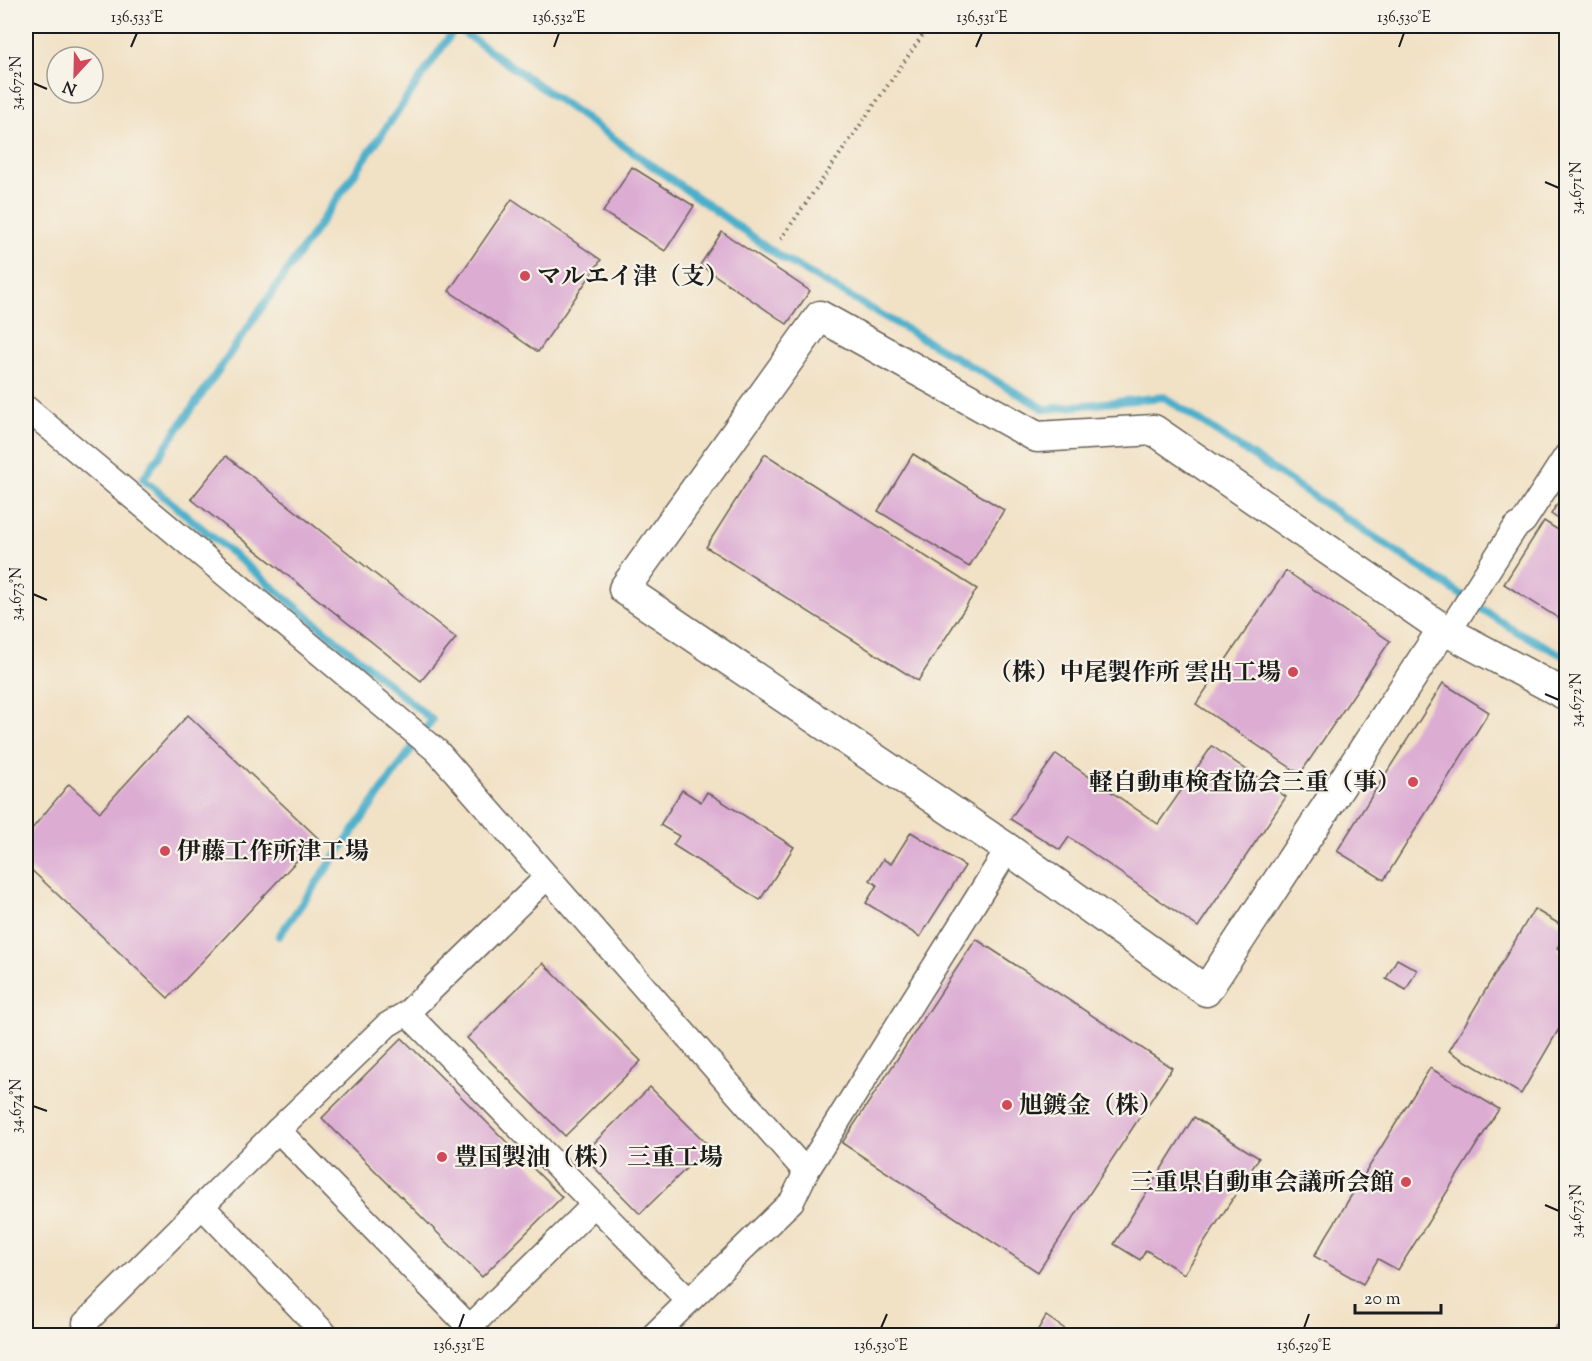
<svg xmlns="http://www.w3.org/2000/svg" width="1592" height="1361" viewBox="0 0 1592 1361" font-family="'Sorts Mill Goudy','Noto Serif JP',serif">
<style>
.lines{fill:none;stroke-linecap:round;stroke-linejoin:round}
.stream{stroke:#4cafcb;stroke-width:8}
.building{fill:#dcacd3}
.minor-casing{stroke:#676157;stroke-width:27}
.tertiary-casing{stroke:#676157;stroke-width:33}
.path{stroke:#676157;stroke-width:4;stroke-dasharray:1.5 4.5;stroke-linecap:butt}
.minor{stroke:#fff;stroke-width:24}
.tertiary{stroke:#fff;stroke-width:30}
.ticks{fill:none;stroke:#1c1c1c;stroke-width:2}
.poi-dot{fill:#d1495b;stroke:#f7f3e8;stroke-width:2}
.labels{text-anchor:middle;stroke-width:4.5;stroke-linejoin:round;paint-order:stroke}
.poi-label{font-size:24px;font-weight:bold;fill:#1c1c1c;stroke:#f7f3e8;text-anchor:start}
.neatline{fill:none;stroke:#1c1c1c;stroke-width:2}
.ticks-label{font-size:15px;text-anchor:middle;fill:#1c1c1c}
</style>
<rect width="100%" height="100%" fill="#f7f3e8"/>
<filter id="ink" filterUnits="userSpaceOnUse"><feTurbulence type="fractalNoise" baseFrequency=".0167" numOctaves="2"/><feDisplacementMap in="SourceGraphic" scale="12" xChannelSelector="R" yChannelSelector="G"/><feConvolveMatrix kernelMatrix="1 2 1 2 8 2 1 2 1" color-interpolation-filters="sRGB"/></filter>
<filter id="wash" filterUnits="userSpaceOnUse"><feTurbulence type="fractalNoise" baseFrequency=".008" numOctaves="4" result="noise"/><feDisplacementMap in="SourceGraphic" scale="24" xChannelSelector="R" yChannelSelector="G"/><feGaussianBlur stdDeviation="1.35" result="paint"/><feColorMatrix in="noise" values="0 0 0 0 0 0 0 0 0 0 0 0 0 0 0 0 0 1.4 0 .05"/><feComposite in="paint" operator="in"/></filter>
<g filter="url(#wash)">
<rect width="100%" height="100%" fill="#f1e1c5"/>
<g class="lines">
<!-- stream -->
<polyline class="stream" points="279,936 432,720 143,479 456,27 781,257 1045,409 1164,397 1514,630 1566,657"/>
</g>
<g id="blocks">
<!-- building -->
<g class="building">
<polygon points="632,167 694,206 665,251 603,212"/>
<polygon points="512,199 601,260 538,352 449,291"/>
<polygon points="722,232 810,291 787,324 700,265"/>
<polygon points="765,454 977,589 918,681 706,547"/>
<polygon points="913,454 1004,510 969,567 878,511"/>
<polygon points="226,456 456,638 421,681 191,499"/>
<polygon points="1566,490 1566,524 1551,514"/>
<polygon points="1544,521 1566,535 1566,623 1504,584"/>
<polygon points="1286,571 1390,641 1300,774 1196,704"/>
<polygon points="1443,683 1489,712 1384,880 1337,851"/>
<polygon points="188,715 318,838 168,998 26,865 26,836 69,784 100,812"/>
<polygon points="1212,746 1286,797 1198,927 1069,837 1060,850 1010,819 1056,754 1158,824"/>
<polygon points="682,790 701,802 707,792 794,847 760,900 673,845 679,836 660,825"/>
<polygon points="911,832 965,866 920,937 866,903 877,885 870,880 883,859 891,864"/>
<polygon points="1534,909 1566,928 1566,932 1557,948 1566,954 1566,1017 1521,1094 1449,1051"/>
<polygon points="976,939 1172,1068 1038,1272 842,1143"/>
<polygon points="1397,959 1417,970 1406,990 1386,979"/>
<polygon points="543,963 641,1061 565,1136 467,1038"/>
<polygon points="402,1038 562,1197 482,1277 322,1118"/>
<polygon points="1430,1068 1499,1109 1398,1270 1378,1259 1363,1284 1314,1256"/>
<polygon points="650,1087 709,1146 640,1214 582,1155"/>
<polygon points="1194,1117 1259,1158 1184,1274 1146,1250 1140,1260 1114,1244"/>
<polygon points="1566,1310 1566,1336 1551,1336"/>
<polygon points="1046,1316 1075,1336 1034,1336"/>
</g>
</g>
</g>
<g filter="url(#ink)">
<use href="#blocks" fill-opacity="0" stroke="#676157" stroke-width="1.5"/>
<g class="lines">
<defs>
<g id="minor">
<polyline points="26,408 437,751 806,1172 1008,849"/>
<polyline points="1449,631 1515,528 1524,521 1566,456"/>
<polyline points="407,1013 688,1300"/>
<polyline points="278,1130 478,1336"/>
<polyline points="202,1206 327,1336"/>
<polyline points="85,1323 278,1130 387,1025 407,1013 547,877"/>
<polyline points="470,1327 594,1205"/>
<polyline points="653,1336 792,1201 806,1172"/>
</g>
<polyline id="tertiary" points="1443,629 1206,991 1008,849 624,589 820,316 1037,437 1154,430 1443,629 1566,695"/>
</defs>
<!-- minor casing -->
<use href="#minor" class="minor-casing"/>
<!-- tertiary casing -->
<use href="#tertiary" class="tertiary-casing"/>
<!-- path -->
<polyline class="path" points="781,239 929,26"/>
<!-- minor -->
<use href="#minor" class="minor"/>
<!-- tertiary -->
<use href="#tertiary" class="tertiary"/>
</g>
</g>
<!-- ticks -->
<path class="ticks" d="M131,47L137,33M554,47L559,33M976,47L982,33M1399,47L1404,33M33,83L47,89M1545,182L1559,188M33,594L47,600M1545,694L1559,700M33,1106L47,1111M1545,1205L1559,1211M459,1328L464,1314M881,1328L887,1314M1304,1328L1309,1314"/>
<!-- markers -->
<g class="poi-dot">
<circle cx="525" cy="276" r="6"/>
<circle cx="1293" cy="672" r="6"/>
<circle cx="1413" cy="782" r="6"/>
<circle cx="165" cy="851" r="6"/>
<circle cx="1007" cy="1105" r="6"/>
<circle cx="442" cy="1157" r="6"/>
<circle cx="1406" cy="1182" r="6"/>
</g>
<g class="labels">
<!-- poi labels -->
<g class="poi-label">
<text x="537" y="284">マルエイ津（支）</text>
<text x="1281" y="680" text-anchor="end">（株）中尾製作所 雲出工場</text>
<text x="1401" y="790" text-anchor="end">軽自動車検査協会三重（事）</text>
<text x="177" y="859">伊藤工作所津工場</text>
<text x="1019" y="1113">旭鍍金（株）</text>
<text x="454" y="1165">豊国製油（株） 三重工場</text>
<text x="1394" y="1190" text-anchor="end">三重県自動車会議所会館</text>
</g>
</g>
<!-- margin -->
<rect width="1592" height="1361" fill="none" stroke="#f7f3e8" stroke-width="66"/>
<!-- north arrow -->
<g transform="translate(75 75) rotate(202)"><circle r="28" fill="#f7f3e8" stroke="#9f9d96" stroke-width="1.5"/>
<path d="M0-4.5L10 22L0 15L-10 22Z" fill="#d1495b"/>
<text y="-9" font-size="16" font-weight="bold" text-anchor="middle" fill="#1c1c1c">N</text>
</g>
<!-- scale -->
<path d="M1355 1304v9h86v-9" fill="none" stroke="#1c1c1c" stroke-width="3"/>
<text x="1364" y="1304" font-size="18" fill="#1c1c1c" stroke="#f7f3e8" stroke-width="4.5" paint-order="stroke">20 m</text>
<rect x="33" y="33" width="1526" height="1295" class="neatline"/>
<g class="ticks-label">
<text x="137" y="22">136.533°E</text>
<text x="559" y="22">136.532°E</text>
<text x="982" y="22">136.531°E</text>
<text x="1404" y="22">136.530°E</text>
<text transform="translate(16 83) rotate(-90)" y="5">34.672°N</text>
<text transform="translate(1576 188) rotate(-90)" y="5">34.671°N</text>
<text transform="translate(16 594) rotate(-90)" y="5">34.673°N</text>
<text transform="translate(1576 700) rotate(-90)" y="5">34.672°N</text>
<text transform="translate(16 1106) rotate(-90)" y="5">34.674°N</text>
<text transform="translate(1576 1211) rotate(-90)" y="5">34.673°N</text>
<text x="459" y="1350">136.531°E</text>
<text x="881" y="1350">136.530°E</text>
<text x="1304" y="1350">136.529°E</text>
</g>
</svg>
